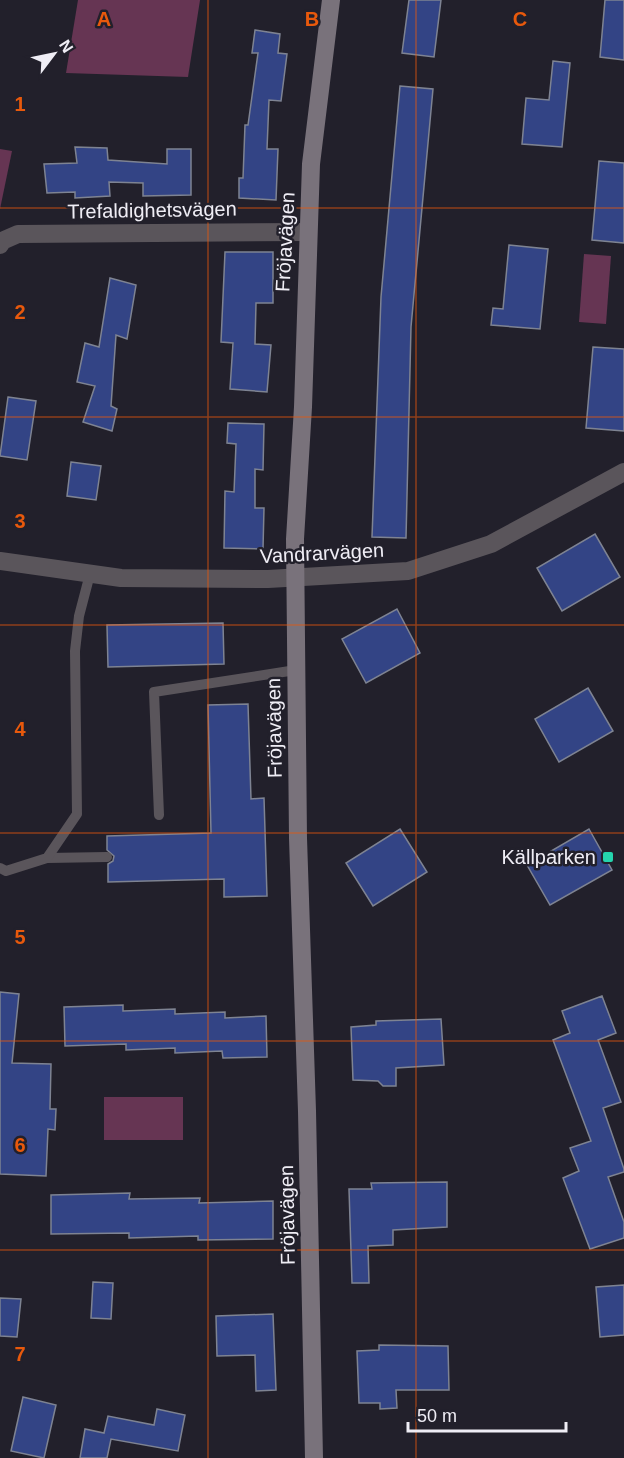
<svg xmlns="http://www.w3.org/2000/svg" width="624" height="1458" viewBox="0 0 624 1458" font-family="Helvetica,sans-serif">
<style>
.green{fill:#663553}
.building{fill:#334485;stroke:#7e8392;stroke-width:1.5}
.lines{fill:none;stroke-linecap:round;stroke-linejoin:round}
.lane{stroke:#5a555b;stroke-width:10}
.street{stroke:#5a555b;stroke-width:18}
.secondary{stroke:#79727b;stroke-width:18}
.grid{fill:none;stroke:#e8590c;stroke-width:1.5;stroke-opacity:0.55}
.poi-dot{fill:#25d5ae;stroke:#22202b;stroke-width:2}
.labels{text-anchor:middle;stroke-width:5;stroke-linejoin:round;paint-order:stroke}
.street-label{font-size:20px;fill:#efedf5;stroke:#22202b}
.poi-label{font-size:20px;fill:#efedf5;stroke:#22202b;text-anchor:end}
.grid-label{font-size:20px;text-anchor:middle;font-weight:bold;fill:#e8590c;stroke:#22202b;stroke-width:5;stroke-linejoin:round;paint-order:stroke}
</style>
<rect width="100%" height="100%" fill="#22202b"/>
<!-- green -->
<g class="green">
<polygon points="78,0 200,0 188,77 66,73"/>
<polygon points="0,149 12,151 0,209"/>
<polygon points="584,254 611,256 606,324 579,322"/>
<rect x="104" y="1097" width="79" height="43"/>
</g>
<!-- building -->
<g class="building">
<polygon points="409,0 441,0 434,57 402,53"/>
<polygon points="605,0 624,0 624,60 600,57"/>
<polygon points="255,30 280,34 278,53 287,54 281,101 269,100 267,149 278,149 276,200 239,198 239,178 243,178 245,125 248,125 258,53 252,53"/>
<polygon points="553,61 570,63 562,147 522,144 526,98 549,100"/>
<polygon points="400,86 433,89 411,327 406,538 372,537 381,297"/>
<polygon points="75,147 107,148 108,160 167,164 167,149 191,149 191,195 143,196 143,183 109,182 110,196 75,198 75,192 47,193 44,164 77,163"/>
<polygon points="599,161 624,163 624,243 592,240"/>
<polygon points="509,245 548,249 540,329 491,325 493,308 503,309"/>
<polygon points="225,252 273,252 273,303 256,303 255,344 271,345 267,392 230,389 233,343 221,342"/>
<polygon points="110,278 136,285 127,339 116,335 111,406 117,409 112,431 83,422 95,386 77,382 85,343 99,347"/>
<polygon points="593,347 624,349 624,431 586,428"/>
<polygon points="8,397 36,401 27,460 0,456"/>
<polygon points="228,423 264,424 263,470 255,469 255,508 264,508 263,549 224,548 225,491 234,492 236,444 227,443"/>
<polygon points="71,462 101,466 96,500 67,496"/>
<polygon points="595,534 620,577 562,611 537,568"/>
<polygon points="397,609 420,653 366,683 342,639"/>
<polygon points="223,623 224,664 108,667 107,625"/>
<polygon points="588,688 613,731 559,762 535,719"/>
<polygon points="248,704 251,799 264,798 267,896 224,897 224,879 108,882 108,864 113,861 114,856 107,850 107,836 211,833 208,705"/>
<polygon points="400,829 427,872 373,906 346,863"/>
<polygon points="589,829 612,870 550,905 527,865"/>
<polygon points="0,992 19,994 12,1063 51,1064 50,1109 56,1109 55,1130 48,1129 46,1176 0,1174"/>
<polygon points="602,996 616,1033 598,1040 621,1102 603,1108 624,1169 624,1172 608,1177 624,1222 624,1238 590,1249 563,1178 579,1171 570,1148 591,1141 553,1040 570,1033 562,1011"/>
<polygon points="123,1005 123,1011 175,1009 175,1014 225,1012 225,1018 266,1016 267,1057 223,1058 222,1051 175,1053 175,1048 126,1050 126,1044 65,1046 64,1007"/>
<polygon points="441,1019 444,1065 396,1068 396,1086 383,1086 378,1081 353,1080 351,1027 376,1025 376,1021"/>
<polygon points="447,1182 447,1227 393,1230 393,1245 368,1246 369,1283 352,1283 349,1189 372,1189 371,1183"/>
<polygon points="130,1193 129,1199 200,1198 199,1203 273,1201 273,1239 198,1240 198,1236 129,1238 129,1233 51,1234 51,1195"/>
<polygon points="93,1282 113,1283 111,1319 91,1318"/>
<polygon points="624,1285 624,1335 600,1337 596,1287"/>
<polygon points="0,1298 21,1299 17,1337 0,1336"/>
<polygon points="273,1314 276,1390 256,1391 255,1355 217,1356 216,1316"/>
<polygon points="379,1345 448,1346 449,1390 396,1390 397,1408 380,1409 380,1403 359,1403 357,1351 379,1350"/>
<polygon points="23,1397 56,1405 44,1458 11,1451"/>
<polygon points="157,1409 185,1415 178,1451 111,1439 107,1458 80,1458 85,1429 104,1433 108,1416 154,1425"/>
</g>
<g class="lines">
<!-- lane -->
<g class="lane">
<polyline points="159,815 154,692 296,670"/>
<polyline points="47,858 107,857"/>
<polyline points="0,868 6,871 47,858 77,814 75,651 79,616 90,574"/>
</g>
<!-- street -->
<g class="street">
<polyline points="0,245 2,241 18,234 308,232"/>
<polyline points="0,561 121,578 268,579 408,571 491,544 624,472"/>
</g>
<!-- secondary -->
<polyline class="secondary" points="314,1458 307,1111 298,838 295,539 303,407 311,164 331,0"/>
</g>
<!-- grid -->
<path class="grid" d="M208,0V1458M416,0V1458M0,208H624M0,417H624M0,625H624M0,833H624M0,1041H624M0,1250H624"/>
<!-- markers -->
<rect class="poi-dot" x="602" y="851" width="12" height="12" rx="3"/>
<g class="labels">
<!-- street labels -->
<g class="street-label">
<text transform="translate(152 210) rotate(-1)" y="7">Trefaldighetsvägen</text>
<text transform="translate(285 242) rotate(-87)" y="7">Fröjavägen</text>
<text transform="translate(322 553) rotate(-3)" y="7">Vandrarvägen</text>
<text transform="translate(274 728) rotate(-91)" y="7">Fröjavägen</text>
<text transform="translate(287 1215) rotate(-91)" y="7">Fröjavägen</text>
</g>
<!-- poi labels -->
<g class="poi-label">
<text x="596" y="864">Källparken</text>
</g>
</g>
<g class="grid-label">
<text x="104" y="26">A</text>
<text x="312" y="26">B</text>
<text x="520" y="26">C</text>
<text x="20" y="111">1</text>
<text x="20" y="319">2</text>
<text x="20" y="528">3</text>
<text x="20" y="736">4</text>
<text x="20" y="944">5</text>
<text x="20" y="1152">6</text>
<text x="20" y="1361">7</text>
</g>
<!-- north arrow -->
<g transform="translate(54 54) rotate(58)" stroke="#22202b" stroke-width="4.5" paint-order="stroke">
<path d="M0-4.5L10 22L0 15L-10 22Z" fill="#efedf5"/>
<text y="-9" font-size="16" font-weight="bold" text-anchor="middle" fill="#efedf5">N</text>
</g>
<!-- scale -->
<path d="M408 1422v9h158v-9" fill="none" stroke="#efedf5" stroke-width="3"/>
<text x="417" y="1422" font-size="18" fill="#efedf5" stroke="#22202b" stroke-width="4.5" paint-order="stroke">50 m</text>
</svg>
